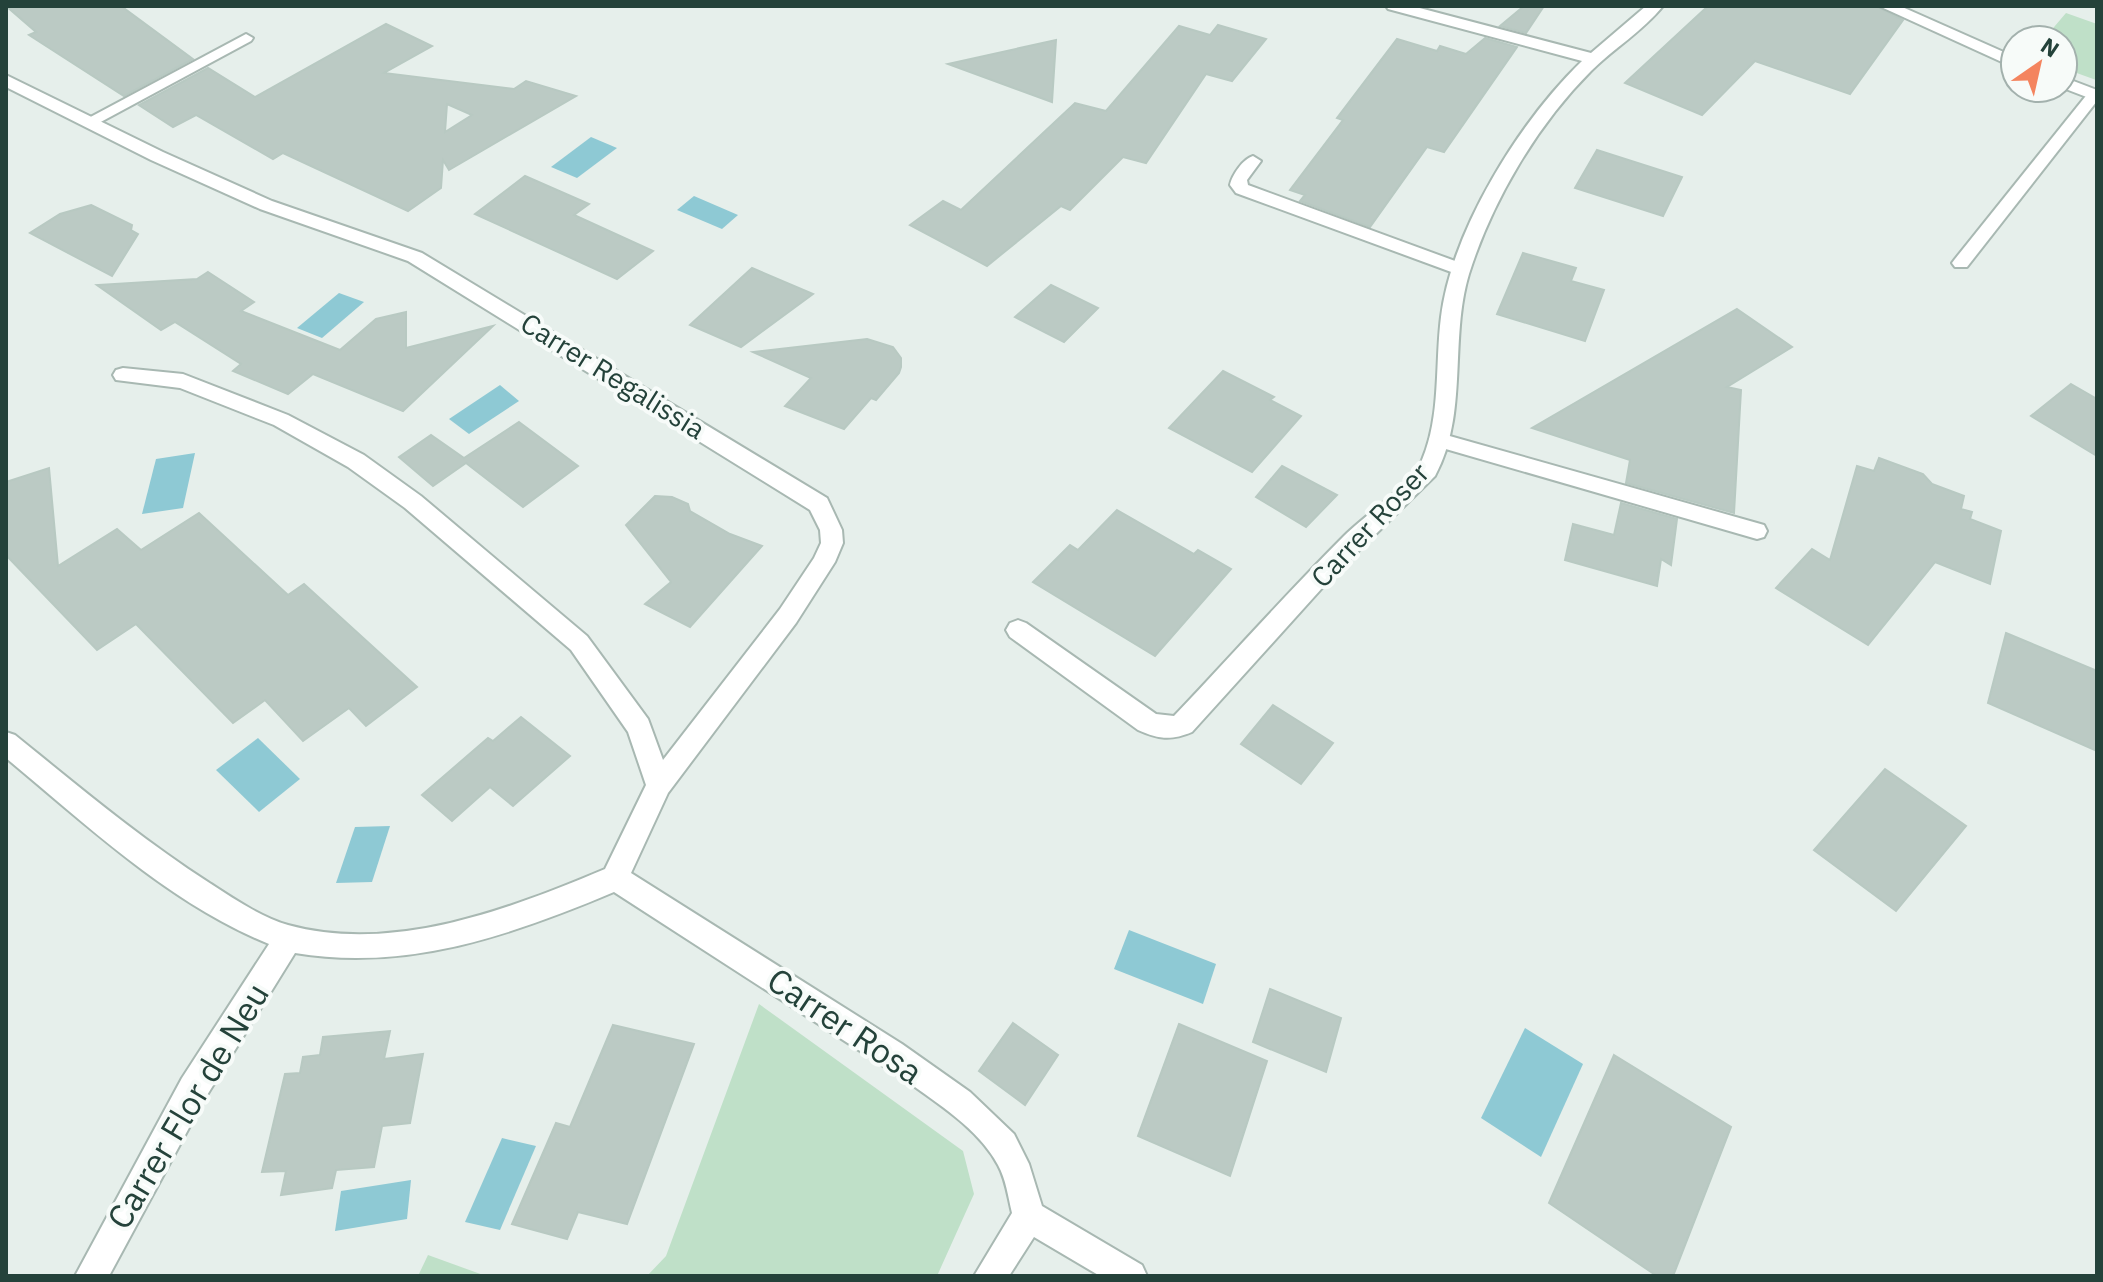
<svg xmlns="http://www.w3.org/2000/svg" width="2103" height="1282" viewBox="0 0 2103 1282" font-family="'IBM Plex Sans',sans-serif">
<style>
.green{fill:#bfe0c8}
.water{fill:#8ec9d4}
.building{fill:#bbcac4;stroke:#b8c9c2;stroke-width:2;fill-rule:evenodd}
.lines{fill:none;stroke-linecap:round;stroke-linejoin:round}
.service-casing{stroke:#a8b8b2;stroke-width:4}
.minor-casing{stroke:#a8b8b2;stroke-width:4}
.service{fill:#fff;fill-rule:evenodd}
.minor{fill:#fff;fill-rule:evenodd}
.labels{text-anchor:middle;stroke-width:8;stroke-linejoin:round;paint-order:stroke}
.street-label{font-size:28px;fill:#24423a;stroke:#f7fbf9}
.near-street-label{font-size:34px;fill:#24423a;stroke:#f7fbf9}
</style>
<rect width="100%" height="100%" fill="#e6efeb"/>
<!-- green -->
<g class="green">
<polygon points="2066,13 2097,24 2096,80 2063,68 2063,40 2043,40"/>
<polygon points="759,1004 963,1151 974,1194 937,1276 647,1276 666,1256"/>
<polygon points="428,1255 486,1276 418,1276"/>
</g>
<!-- water -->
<g class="water">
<polygon points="591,137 617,148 577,178 551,167"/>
<polygon points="694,196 738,215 722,229 677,210"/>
<polygon points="339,293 364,302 322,338 297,328"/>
<polygon points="500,385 519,401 469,434 449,419"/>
<polygon points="195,453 183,508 142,514 156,459"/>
<polygon points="258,738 300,779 259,812 216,770"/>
<polygon points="390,826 372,882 336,883 355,827"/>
<polygon points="1129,930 1216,964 1203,1004 1114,969"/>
<polygon points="1525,1028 1583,1064 1541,1157 1481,1118"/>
<polygon points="502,1138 536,1146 500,1230 465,1222"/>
<polygon points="411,1180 407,1219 335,1231 341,1191"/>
</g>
<!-- building -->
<g class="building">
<polygon points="6,6 121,6 193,59 124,96 29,35 36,32"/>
<polygon points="1524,6 1544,6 1526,33 1500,26"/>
<polygon points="1708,6 1876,6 1903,20 1850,94 1755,61 1702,115 1625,83"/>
<path d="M386,24L432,46L384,73L514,89L526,81L576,96L449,170L443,160L441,188L408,211L283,153L273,159L196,115L173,127L139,105L208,68L255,97ZM447,104L472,115L445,132Z"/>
<polygon points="1218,25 1266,39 1232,81 1206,74 1146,163 1123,157 1070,210 1061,206 987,266 910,225 943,201 961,210 1075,103 1106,111 1179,26 1210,35"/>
<polygon points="1485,38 1517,47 1444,152 1427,147 1370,227 1300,201 1305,195 1290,190 1343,120 1337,118 1397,39 1437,51 1440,46 1466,54"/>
<polygon points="1056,40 1052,102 948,64"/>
<polygon points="1597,150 1682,177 1663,216 1575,188"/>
<polygon points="525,176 589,204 574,215 653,251 617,279 475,214"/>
<polygon points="91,205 132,225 131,230 138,234 112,276 30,233 60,214"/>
<polygon points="1523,253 1576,268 1571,281 1604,290 1585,341 1497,314"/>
<polygon points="752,268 813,294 741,347 690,325"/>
<polygon points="208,272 254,302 241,311 340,350 376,319 406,312 406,348 493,326 403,411 313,374 288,394 233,371 241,364 175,322 161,330 97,285 197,279"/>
<polygon points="1051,285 1098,308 1064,342 1015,317"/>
<polygon points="1737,309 1792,347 1727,387 1741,390 1734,513 1626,483 1630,460 1532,428"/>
<polygon points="867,339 893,347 901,358 901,367 899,373 876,400 871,398 844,429 785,406 811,378 753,352"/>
<polygon points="1223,371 1274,397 1270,400 1301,416 1252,472 1169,428"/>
<polygon points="2071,384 2097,399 2097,456 2031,416"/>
<polygon points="519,422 578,466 523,507 466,463 433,486 399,457 431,435 464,458"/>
<polygon points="1879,458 1923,474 1932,484 1964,496 1961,509 1972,512 1970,519 2001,531 1990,584 1935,562 1868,645 1776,588 1812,549 1830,560 1857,466 1874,471"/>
<polygon points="1282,466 1337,495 1306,527 1256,497"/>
<polygon points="49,468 58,566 117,529 141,550 199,513 288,595 304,584 417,687 366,726 349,708 303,741 265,700 233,723 136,624 97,650 6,555 6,482"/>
<polygon points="655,496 672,497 688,504 690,511 730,534 762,546 690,627 645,604 671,582 626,525"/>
<polygon points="1621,503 1677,519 1671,565 1661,559 1657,586 1565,560 1573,524 1614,535"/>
<polygon points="1117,510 1194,554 1198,550 1231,569 1155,656 1033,582 1070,545 1078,550"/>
<polygon points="2006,633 2097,671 2097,751 1988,703"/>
<polygon points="1273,705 1333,743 1301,784 1241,744"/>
<polygon points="521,717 570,756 513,806 490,787 452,821 422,795 488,738 493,741"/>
<polygon points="1885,769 1966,826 1896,911 1814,850"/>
<polygon points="1270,989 1341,1018 1326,1072 1253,1042"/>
<polygon points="1013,1023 1058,1055 1025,1105 979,1071"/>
<polygon points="1179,1024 1267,1061 1230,1176 1138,1136"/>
<polygon points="613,1025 694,1044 627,1224 578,1212 567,1239 512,1224 556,1123 570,1127"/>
<polygon points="390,1031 384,1059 423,1054 410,1123 382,1126 374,1167 336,1170 332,1188 281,1195 286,1171 262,1172 285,1074 300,1073 303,1057 320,1055 323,1037"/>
<polygon points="1614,1055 1731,1127 1673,1276 1657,1276 1549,1203"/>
</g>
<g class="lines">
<defs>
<g id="service">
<polygon points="246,34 253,38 251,41 97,124 85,124 83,121"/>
<polygon points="2097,91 2097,101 1967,267 1955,267 1952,263 1955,259 2089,92"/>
<path d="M1253,156L1261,161L1247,180L1248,185L1466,265L1469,269L1466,273H1454L1236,193L1230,185C1232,175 1243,159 1253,156Z"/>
<polygon points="1439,433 1757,523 1764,525 1767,531 1764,537 1757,539 1432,445 1429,440 1432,435"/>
</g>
<g id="minor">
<path d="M1386,6H1412L1591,53L1646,6H1663C1643,31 1613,49 1591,71C1537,125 1492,201 1469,274C1449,340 1469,414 1435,476L1332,577L1192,732C1171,741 1158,739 1138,730L1010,637L1006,630L1010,623L1018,620L1026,623L1156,714L1174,716C1231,656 1286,594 1344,536C1366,514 1410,486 1422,460C1441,416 1435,363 1441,317C1452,229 1520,121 1582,61L1388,9Z"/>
<polygon points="1879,6 1900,6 2015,57 2015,68"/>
<path d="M6,75L163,152L272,201L422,253L827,498L842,530L843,543L835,562L796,623L668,793L631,873L902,1044L970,1092L1014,1134L1029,1164L1042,1206L1142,1265L1147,1276H1100L1034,1237L1009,1276H974L1012,1213C1008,1197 1006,1179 998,1165C979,1129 937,1103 905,1080L614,892C512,935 407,972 295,953L204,1100L109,1276H75L182,1078L269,944C170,904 87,825 6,758V732L15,735C78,786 140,838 208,882C233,898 260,917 288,925C393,954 510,909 605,869L646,785L628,732L571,650L405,508L348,467L274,425L180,388L116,380L113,375L116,370L123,368L183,374L288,415L364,455L421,496L587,636L648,719L663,760L780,609L814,558L821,543L820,530L810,510L408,261L260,209L151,160L6,87Z"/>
<polygon points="2063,77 2097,90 2097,101 2063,88"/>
</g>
</defs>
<!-- service casing -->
<use href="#service" class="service-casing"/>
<!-- minor casing -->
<use href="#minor" class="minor-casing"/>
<!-- service -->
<use href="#service" class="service"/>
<!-- minor -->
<use href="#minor" class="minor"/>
</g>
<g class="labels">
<!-- street labels -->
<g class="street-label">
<text transform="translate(613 376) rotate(32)" y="10">Carrer Regalissia</text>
<text transform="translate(1370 525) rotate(-47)" y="10">Carrer Roser</text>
</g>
<!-- near-street labels -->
<g class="near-street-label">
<text transform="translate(845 1026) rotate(34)" y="12">Carrer Rosa</text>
<text transform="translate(188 1106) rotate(-59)" y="12">Carrer Flor de Neu</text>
</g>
</g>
<!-- border -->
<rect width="2103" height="1282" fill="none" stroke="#24423a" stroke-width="16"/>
<!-- north arrow -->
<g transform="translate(2039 64) rotate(34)"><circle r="38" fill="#f7fbf9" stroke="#a3b1ad" stroke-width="2"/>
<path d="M0-6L14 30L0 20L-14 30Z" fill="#f4845f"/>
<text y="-12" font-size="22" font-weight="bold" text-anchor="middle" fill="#24423a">N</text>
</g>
</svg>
